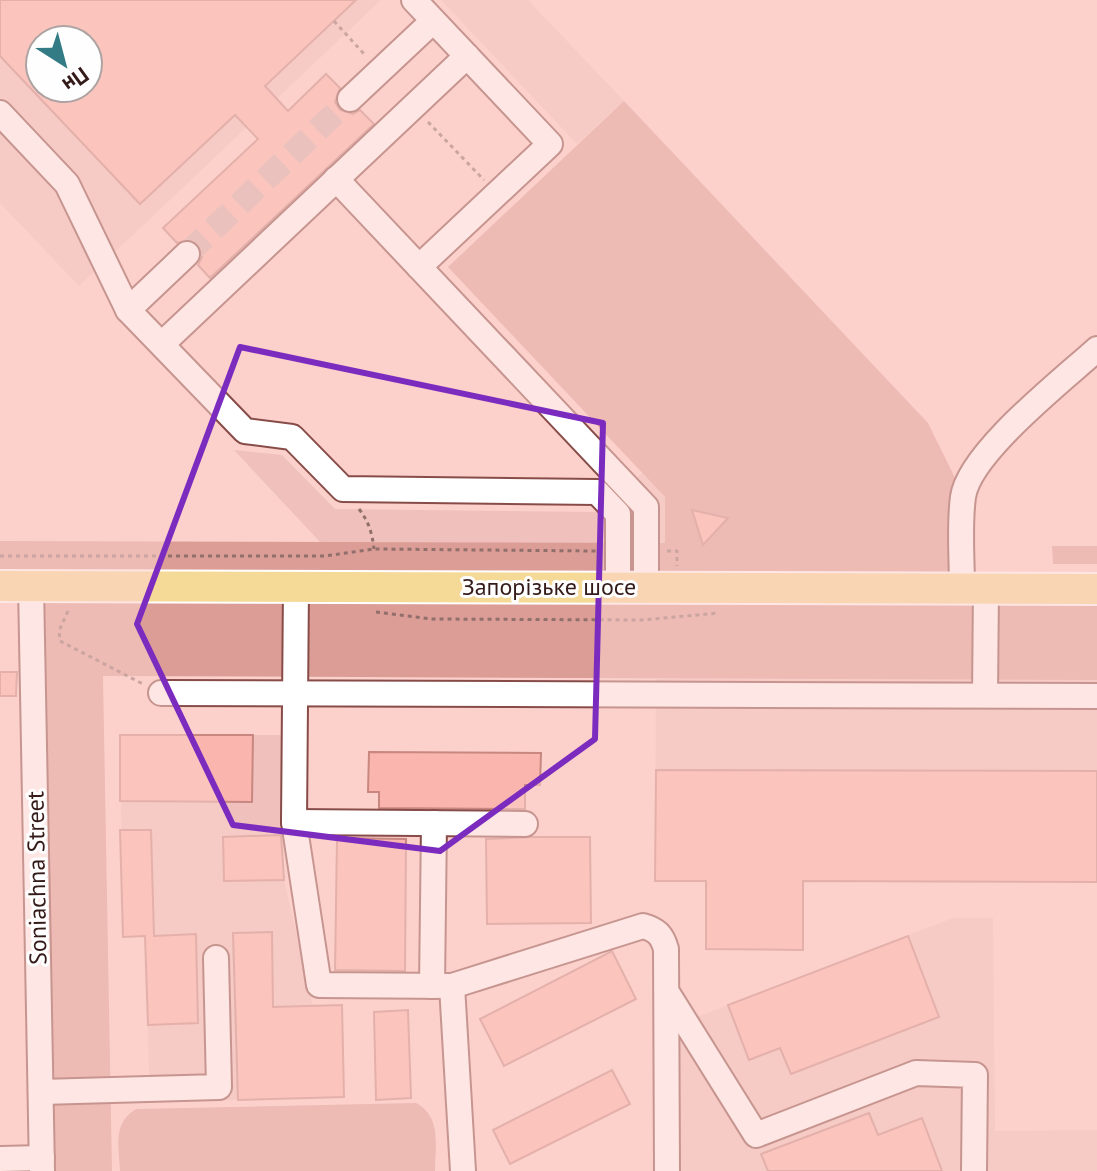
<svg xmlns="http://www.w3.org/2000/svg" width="1097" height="1171" viewBox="0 0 1097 1171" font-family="'PT Sans',sans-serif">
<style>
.built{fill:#f0c1bc;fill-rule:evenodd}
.green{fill:#dc9d97}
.building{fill:#fab5ae;stroke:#c88781;stroke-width:2;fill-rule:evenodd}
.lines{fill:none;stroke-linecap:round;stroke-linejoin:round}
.minor-tunnel{stroke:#d4ada8;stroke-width:24;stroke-dasharray:24 12;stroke-linecap:butt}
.minor-casing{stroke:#884c48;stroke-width:28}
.major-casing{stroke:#fff;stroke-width:34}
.path{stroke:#91706c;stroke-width:3;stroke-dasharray:4 4;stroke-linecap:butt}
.minor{stroke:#fff;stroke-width:24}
.major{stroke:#f5d997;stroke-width:30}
.marked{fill:none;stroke:#7b2cbf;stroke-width:6;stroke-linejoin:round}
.labels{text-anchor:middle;stroke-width:6;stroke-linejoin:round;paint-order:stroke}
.street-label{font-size:24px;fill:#341b19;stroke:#fefefe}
</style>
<rect width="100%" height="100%" fill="#fcd1cc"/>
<!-- built -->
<g class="built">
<path d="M0,0H381L79,286L0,203ZM40,40H88V88H40Z"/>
<polygon points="441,0 528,0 624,101 577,144"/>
<polygon points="234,450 282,455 335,509 601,512 642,473 665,497 665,544 320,542"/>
<polygon points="656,679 1097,680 1097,882 655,881"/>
<polygon points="120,735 283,735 284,880 313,1006 342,1005 344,1097 150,1102 145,936 123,937"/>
<polygon points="953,918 993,918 995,1131 1097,1130 1097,1171 680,1171 679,1024"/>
</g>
<!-- green -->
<g class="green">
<polygon points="624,101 928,423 963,494 962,573 0,573 0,541 665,543 665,497 448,267"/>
<polygon points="1052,546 1097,546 1097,564 1053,564"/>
<polygon points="41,598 1097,600 1097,680 103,676 112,1171 51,1171"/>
<path d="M416,1103C442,1117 435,1145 435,1171H120C119,1146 112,1124 136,1109Z"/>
</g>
<!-- building -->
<g class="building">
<path d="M0,0H356L265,86L288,111L326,74L340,88L335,102L340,110L353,114L360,110L374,124L210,278L198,265L202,257L198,244L190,240L177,243L163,228L258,139L235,115L140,204L0,56ZM40,40H88V88H40Z"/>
<polygon points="692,510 728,518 703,545"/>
<polygon points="0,672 17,672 16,696 0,696"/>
<polygon points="120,735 253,735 252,802 120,801"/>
<polygon points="369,752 541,753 540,785 525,785 525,809 379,808 379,792 368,792"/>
<polygon points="656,770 1097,771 1097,882 803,881 803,950 706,949 706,881 655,881"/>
<polygon points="120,830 151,830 154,936 196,934 198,1023 148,1025 145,936 123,937"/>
<polygon points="281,835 284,880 224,881 223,837"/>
<polygon points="532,837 590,837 591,923 487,924 486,839"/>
<polygon points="337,838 406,839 405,971 335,970"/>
<polygon points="272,932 273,1007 342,1005 344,1097 238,1100 233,933"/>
<polygon points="908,936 939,1017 791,1074 780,1048 749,1060 728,1005"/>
<polygon points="612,951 636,999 504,1066 480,1019"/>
<polygon points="408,1010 411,1098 376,1100 374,1012"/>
<polygon points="612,1070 630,1104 510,1164 493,1130"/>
<polygon points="869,1113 878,1135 922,1118 942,1171 768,1171 761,1154"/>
</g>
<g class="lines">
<!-- minor-tunnel -->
<polyline class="minor-tunnel" points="187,254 350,99"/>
<defs>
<g id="minor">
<polyline points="414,0 550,144 419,267"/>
<polyline points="350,99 433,21"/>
<polyline points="0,113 67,184 128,310 245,431 292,437 343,489 597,492 618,514 618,587"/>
<polyline points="336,179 646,507 646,587"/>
<polyline points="128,310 187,254"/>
<polyline points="162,344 467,56"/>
<polyline points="31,586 42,1171"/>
<path d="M296,586L294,822L319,985L452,986L643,926C657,930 662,935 666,949L667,1171"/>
<path d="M962,588C962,559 959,526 963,497C969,453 1063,380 1097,349"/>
<polyline points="161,693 1097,696"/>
<polyline points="985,695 986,589"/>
<polyline points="294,822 525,824"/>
<polyline points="432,986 434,823"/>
<polyline points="452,986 463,1171"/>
<polyline points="668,994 756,1135 916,1073 975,1075 974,1171"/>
<polyline points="41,1092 219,1087 216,958"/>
<polyline points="0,1159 42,1158"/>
</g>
<polyline id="major" points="0,586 1097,589"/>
</defs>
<!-- minor casing -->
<use href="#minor" class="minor-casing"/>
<!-- major casing -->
<use href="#major" class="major-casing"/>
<!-- path -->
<g class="path">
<polyline points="334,21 365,55"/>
<polyline points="428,122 484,180"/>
<path d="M359,509C369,522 372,533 374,549"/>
<polyline points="667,551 677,551 677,566"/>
<polyline points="0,556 325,556 374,549 596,551"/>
<polyline points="68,611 59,631 60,641 143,684"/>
<polyline points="376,612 432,619 642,620 719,613"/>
</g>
<!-- minor -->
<use href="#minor" class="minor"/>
<!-- major -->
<use href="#major" class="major"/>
</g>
<!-- marked area -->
<path d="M0 0H1097V1171H0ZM240,347L603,423L595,739L440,851L233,825L137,624Z" fill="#fcd1cc" fill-opacity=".55" fill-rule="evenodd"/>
<path class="marked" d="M240,347L603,423L595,739L440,851L233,825L137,624Z"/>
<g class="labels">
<!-- street labels -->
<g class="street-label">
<text x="549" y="595">Запорізьке шосе</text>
<text transform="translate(37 878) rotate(-91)" y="8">Soniachna Street</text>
</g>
</g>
<!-- north arrow -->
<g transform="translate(64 64) rotate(144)"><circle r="38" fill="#fefefe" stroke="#ada3a2" stroke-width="2"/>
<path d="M0-6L14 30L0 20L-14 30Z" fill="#347c85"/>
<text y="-12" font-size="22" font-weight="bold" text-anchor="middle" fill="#341b19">Пн</text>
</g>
</svg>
